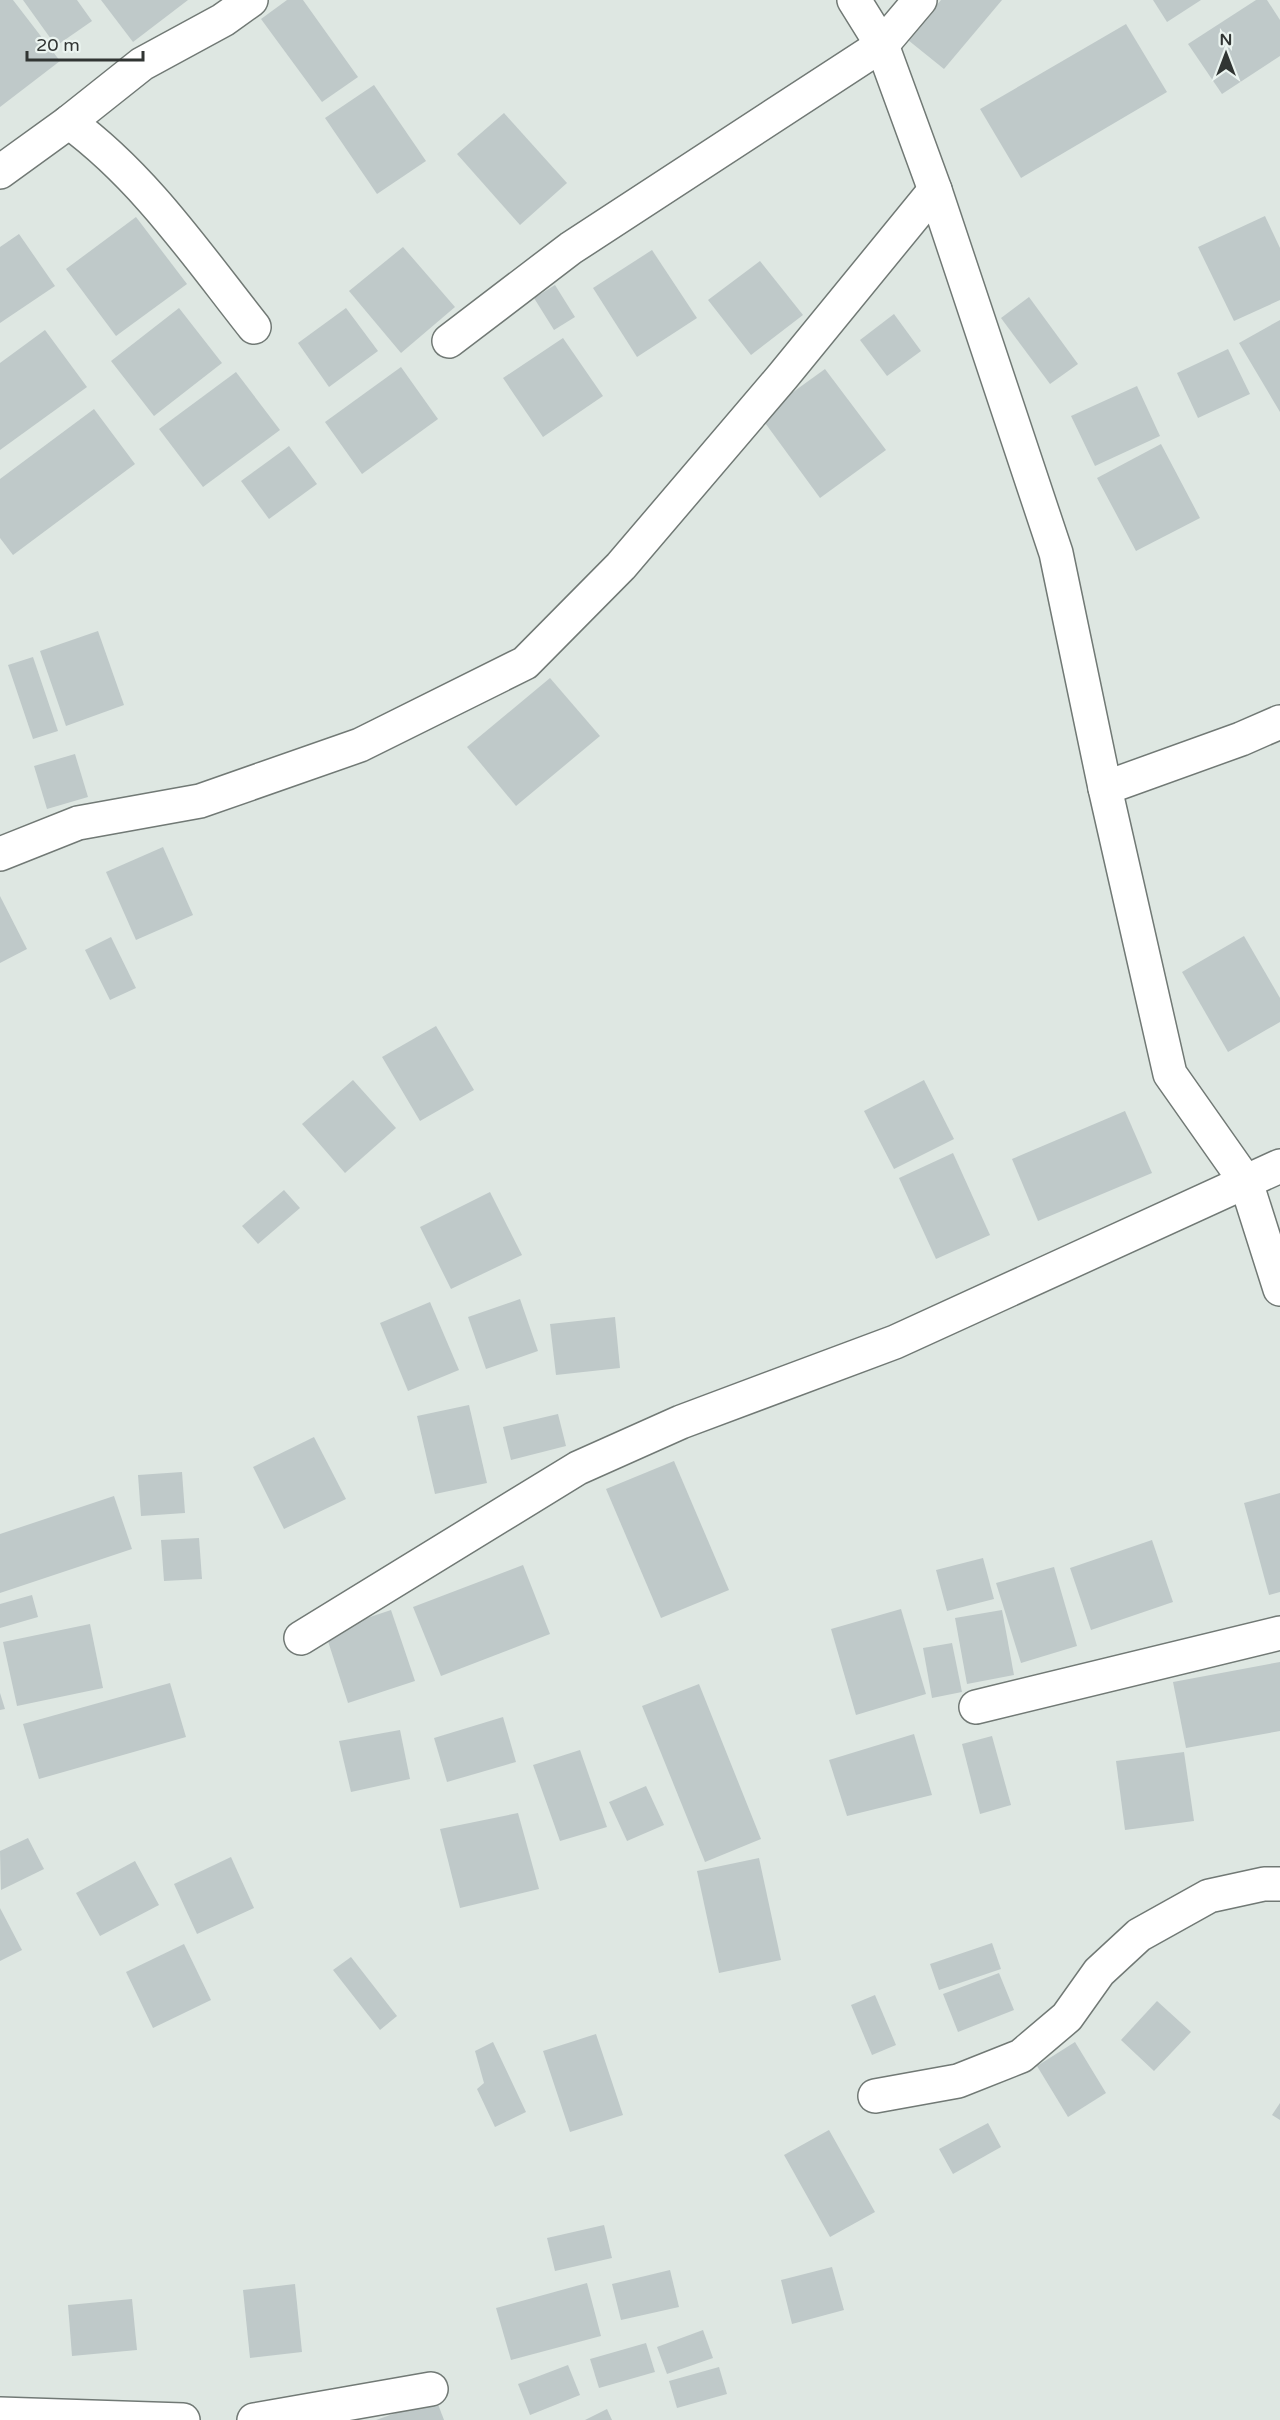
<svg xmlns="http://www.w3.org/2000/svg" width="1280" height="2420" viewBox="0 0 1280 2420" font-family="'Varela Round',sans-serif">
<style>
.building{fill:#bfc9c9}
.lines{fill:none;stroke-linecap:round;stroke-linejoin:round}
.minor-casing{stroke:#717975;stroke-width:36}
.minor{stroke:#fff;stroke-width:33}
</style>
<rect width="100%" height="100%" fill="#dee7e2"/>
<!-- building -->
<g class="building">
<polygon points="0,0 13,0 60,61 0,107"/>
<polygon points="23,0 77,0 92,21 56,46"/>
<polygon points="101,0 188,0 133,42"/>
<polygon points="287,0 303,0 358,77 322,102 261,19"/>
<polygon points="941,0 1002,0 944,69 908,40"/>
<polygon points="1153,0 1201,0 1167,22"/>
<polygon points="1256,0 1267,0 1280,20 1280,56 1222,94 1188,44"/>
<polygon points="1126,24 1167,92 1021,178 980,109"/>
<polygon points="374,85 426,161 377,194 325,118"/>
<polygon points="504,113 567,183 520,225 457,154"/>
<polygon points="1265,216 1280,248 1280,300 1234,321 1198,247"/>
<polygon points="136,217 187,284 116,336 66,269"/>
<polygon points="19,234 55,286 0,323 0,247"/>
<polygon points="403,247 455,307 401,353 349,291"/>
<polygon points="652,250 697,318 637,357 593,288"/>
<polygon points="760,261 803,315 751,355 708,300"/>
<polygon points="555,285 575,317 554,330 534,298"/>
<polygon points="1029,297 1078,364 1050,384 1001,318"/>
<polygon points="179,308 222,363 154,416 111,361"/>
<polygon points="346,308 378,351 329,387 298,343"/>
<polygon points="894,314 921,351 887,376 860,340"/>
<polygon points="1280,320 1280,412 1239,343"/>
<polygon points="45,330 87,387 0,450 0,363"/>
<polygon points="563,338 603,396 543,437 503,378"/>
<polygon points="1228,349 1250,394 1198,418 1177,373"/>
<polygon points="401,367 438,419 362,474 325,422"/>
<polygon points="825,369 886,450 820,498 760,416"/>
<polygon points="236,372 280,430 203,487 159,429"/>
<polygon points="1137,386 1160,436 1095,466 1071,416"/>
<polygon points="94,409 135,464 13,555 0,538 0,479"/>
<polygon points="1161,444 1200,518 1136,551 1097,478"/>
<polygon points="289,446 317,484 269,519 241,481"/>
<polygon points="98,631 124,705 66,726 40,651"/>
<polygon points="33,657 58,731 33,739 8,665"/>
<polygon points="550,678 600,736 516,806 467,747"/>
<polygon points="75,754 88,797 47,809 34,766"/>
<polygon points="163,847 193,915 136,940 106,872"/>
<polygon points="0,896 27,949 0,963"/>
<polygon points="1244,936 1280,998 1280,1022 1228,1052 1182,972"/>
<polygon points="111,937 136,988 110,1000 85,950"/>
<polygon points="436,1026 474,1090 420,1121 382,1057"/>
<polygon points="353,1080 396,1128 345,1173 302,1124"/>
<polygon points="924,1080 954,1139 894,1169 864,1111"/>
<polygon points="1125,1111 1152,1173 1038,1221 1012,1159"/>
<polygon points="953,1153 990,1235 936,1259 899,1178"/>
<polygon points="284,1190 300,1208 258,1244 242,1226"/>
<polygon points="490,1192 522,1255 451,1289 420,1227"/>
<polygon points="520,1299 538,1351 486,1369 468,1317"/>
<polygon points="430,1302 459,1370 408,1391 380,1323"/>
<polygon points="615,1317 620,1368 556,1375 550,1324"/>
<polygon points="469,1405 487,1483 435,1494 417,1416"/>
<polygon points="558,1414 566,1446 511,1460 503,1427"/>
<polygon points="314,1437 346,1499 284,1529 253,1467"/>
<polygon points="674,1461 729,1590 661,1618 606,1489"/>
<polygon points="182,1472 185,1513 141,1516 138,1475"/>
<polygon points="1280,1493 1280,1592 1269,1595 1244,1503"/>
<polygon points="114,1496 132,1549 0,1593 0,1534"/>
<polygon points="199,1538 202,1579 164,1581 161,1540"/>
<polygon points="1152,1540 1173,1602 1091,1630 1070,1568"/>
<polygon points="983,1558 994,1599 947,1611 936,1570"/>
<polygon points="523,1565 550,1634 441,1676 413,1607"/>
<polygon points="1054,1567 1077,1646 1021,1663 996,1583"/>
<polygon points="32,1595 38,1617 0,1628 0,1604"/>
<polygon points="901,1609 926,1694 856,1715 831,1629"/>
<polygon points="391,1610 415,1681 348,1703 325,1632"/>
<polygon points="1002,1610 1014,1675 967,1684 955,1618"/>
<polygon points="90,1624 103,1688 17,1706 3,1642"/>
<polygon points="952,1643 962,1692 932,1698 923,1648"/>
<polygon points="1280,1662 1280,1731 1186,1748 1173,1682"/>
<polygon points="170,1683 186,1737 39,1779 23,1724"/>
<polygon points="699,1684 761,1839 705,1862 642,1706"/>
<polygon points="0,1693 5,1709 0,1710"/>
<polygon points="503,1717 516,1762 447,1782 434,1738"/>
<polygon points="400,1730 410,1779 351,1792 339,1741"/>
<polygon points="914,1734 932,1795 847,1816 829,1760"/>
<polygon points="992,1736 1011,1805 980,1814 962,1744"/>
<polygon points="580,1750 607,1827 560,1841 533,1765"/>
<polygon points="1184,1752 1194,1821 1125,1830 1116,1761"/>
<polygon points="646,1786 664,1825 627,1841 609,1802"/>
<polygon points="518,1813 539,1889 460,1908 440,1829"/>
<polygon points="28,1838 44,1869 1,1890 0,1851"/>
<polygon points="231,1857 254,1908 197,1934 174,1884"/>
<polygon points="759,1858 781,1960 719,1973 697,1871"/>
<polygon points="135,1861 159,1905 100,1936 76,1893"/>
<polygon points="0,1908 22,1950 0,1961"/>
<polygon points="992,1943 1001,1969 939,1990 930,1964"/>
<polygon points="184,1944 211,2000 153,2028 126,1972"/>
<polygon points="351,1957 397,2016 380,2030 333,1970"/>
<polygon points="999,1973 1014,2010 958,2032 943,1994"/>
<polygon points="875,1995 896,2045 872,2055 851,2005"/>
<polygon points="1157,2001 1191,2032 1154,2071 1121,2040"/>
<polygon points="596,2034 623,2115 570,2132 543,2051"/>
<polygon points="493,2042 526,2112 495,2127 477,2089 484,2083 475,2051"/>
<polygon points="1075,2042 1106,2093 1068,2117 1037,2066"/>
<polygon points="1280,2103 1280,2120 1272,2115"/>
<polygon points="988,2123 1001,2147 953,2174 939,2149"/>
<polygon points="829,2130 875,2212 830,2237 784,2155"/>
<polygon points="604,2225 612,2258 555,2271 547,2238"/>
<polygon points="832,2267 844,2310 792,2324 781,2280"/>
<polygon points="670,2270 679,2307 621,2320 612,2284"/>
<polygon points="587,2283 601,2336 511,2360 496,2308"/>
<polygon points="295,2284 302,2352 250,2358 243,2290"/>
<polygon points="132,2299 137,2350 72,2356 68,2305"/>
<polygon points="703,2330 713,2358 667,2374 657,2347"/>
<polygon points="646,2343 655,2372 599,2388 590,2359"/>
<polygon points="568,2365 580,2395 530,2415 518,2384"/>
<polygon points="719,2367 727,2394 677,2408 669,2381"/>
<polygon points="436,2399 444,2420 376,2420"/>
<polygon points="607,2409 612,2420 585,2420"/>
</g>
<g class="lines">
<defs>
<g id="minor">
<polyline points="854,0 882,45 935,190 1056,553 1105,788 1170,1074 1246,1182 1280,1289"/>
<path d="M69,122C144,177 197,255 254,327"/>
<polyline points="0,172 69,122 142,64 223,20 251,0"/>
<polyline points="449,341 571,248 882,45 920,0"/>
<polyline points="1105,788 1241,739 1280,722"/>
<polyline points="0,854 78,823 200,801 360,745 525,663 621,566 783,376 935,190"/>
<polyline points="301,1638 578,1468 681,1422 895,1342 1280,1166"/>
<polyline points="976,1707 1280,1633"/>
<polyline points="875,2096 958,2081 1021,2056 1067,2017 1099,1972 1139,1935 1209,1896 1264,1884 1280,1884"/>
<polyline points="0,2414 183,2420"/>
<polyline points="254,2420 431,2389"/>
</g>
</defs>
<!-- minor casing -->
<use href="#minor" class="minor-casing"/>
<!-- minor -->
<use href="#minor" class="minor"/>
</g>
<!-- north arrow -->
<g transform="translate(1226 54)" stroke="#ebf4f0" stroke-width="4.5" paint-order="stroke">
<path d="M0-4.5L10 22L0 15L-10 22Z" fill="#313533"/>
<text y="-9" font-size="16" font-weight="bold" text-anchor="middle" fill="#313533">N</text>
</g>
<!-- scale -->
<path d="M27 51v9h116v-9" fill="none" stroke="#313533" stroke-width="3"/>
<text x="36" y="51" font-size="18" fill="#313533" stroke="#ebf4f0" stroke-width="4.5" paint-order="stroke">20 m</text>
</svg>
